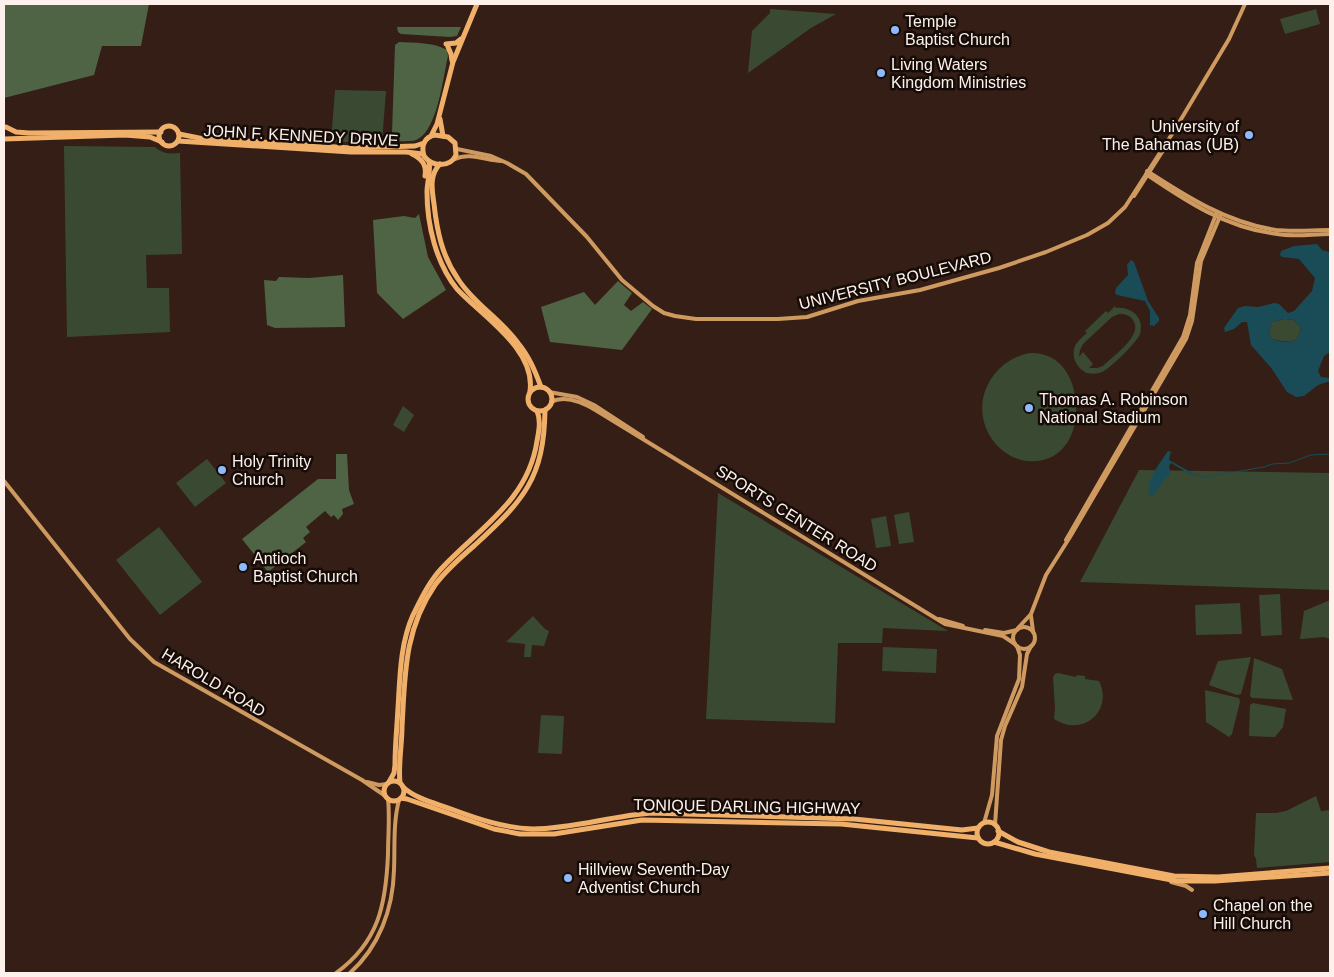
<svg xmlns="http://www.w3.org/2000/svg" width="1334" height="977" viewBox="0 0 1334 977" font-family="Helvetica,sans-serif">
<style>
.green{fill:#3a4a32;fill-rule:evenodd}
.forest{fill:#4f6444}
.water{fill:#1a4c57;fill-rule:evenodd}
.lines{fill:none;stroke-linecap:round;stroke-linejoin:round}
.stream{stroke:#1a4c57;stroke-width:1}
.major{stroke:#cf9a60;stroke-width:4}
.highway{stroke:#f1b06a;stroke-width:5}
.poi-dot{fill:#8eb9fd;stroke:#150b07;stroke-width:2}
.labels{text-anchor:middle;stroke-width:5;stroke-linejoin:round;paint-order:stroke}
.poi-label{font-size:16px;fill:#fef1ec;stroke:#150b07;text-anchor:start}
.street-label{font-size:16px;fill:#fef1ec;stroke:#150b07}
</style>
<rect width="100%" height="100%" fill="#341e15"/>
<!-- green -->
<g class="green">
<polygon points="770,9 836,14 811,28 748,73 752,31 770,13"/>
<polygon points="1316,9 1320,24 1285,34 1280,19"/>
<polygon points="335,90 386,91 382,142 331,142"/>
<path d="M64,146L155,147C163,154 170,154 180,153L182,254L146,255L147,288H169L170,332L67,337Z"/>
<path d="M1115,306L1116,308C1131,306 1145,318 1140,334C1137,342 1111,368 1102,372C1098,374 1092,374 1087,373C1076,368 1070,355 1076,344C1079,340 1083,336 1087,333L1085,331L1106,311L1108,313ZM1119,314C1125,314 1130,315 1133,320C1144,335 1113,356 1103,366L1097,368H1089L1093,364L1083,352L1079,357L1080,350L1083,344L1112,317Z"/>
<path d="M1284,319L1293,320L1301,327C1298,347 1287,342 1271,339L1269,330L1272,322Z"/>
<path d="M1030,353C1038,353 1045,354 1052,358C1088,377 1087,466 1028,461C1016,460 1003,453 995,443C967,409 988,361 1030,353Z"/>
<polygon points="403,406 414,415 404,432 393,425"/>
<polygon points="207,459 226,483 195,507 176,483"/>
<polygon points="1139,470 1330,473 1330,590 1080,582"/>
<polygon points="718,493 948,631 883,628 882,643 838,643 835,723 706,719"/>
<polygon points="909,512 914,542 899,544 894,515"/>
<polygon points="886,516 891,546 876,548 871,519"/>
<polygon points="159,527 202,582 160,615 116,560"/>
<polygon points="1280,594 1282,635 1261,636 1259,595"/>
<polygon points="1330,600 1330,639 1324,637 1300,639 1304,611"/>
<polygon points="1240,603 1242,634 1196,635 1195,605"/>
<polygon points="533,616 545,629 549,631 544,646 532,645 531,657 524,657 525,644 506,642"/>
<polygon points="883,647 937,649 936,673 882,671"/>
<polygon points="1251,657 1241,694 1237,695 1209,685 1218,661"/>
<polygon points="1254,658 1282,669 1293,700 1252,698 1250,696"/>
<path d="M1058,673L1076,677L1077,675L1085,676V679L1099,681C1114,711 1082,738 1054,719L1055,709L1053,677L1055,674Z"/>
<polygon points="1205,690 1239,698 1240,702 1232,734 1229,737 1206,722"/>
<polygon points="1253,703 1286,709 1283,727 1275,737 1249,736 1250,705"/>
<polygon points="541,715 564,716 562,754 538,753"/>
<polygon points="1316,796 1321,811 1330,810 1330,862 1257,868 1256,859 1254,855 1256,813 1276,813 1286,811"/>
</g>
<!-- forest -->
<g class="forest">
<polygon points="4,4 149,4 141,46 102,46 94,75 4,98"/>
<polygon points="397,27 461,27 457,36 450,37 401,34 398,32"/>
<path d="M399,42C414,43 434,42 447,50L448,56C443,77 438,128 418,139C415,141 411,141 407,141C399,142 395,141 392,133L395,45Z"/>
<polygon points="419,214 428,257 446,290 403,319 377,293 373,220 404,216 415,218"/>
<polygon points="343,275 345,327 275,328 267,325 264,280 276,281 279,277 309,278"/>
<polygon points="618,281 632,293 624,305 631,311 643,302 652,309 622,350 550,342 541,307 584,292 595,305"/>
<polygon points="336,454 347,454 349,490 354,504 342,509 343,514 338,520 334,515 331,517 325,511 306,527 310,532 303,538 306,542 268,572 242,539 318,479 336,479"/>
</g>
<!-- water -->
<g class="water">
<path d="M1317,244L1322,250L1330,252V352L1324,356L1318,371L1321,377L1330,378V381L1318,385L1304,396L1296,397L1287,392L1272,369L1251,345L1247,322H1242L1234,329L1225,332L1224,328L1238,308L1245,306L1258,307L1274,303L1279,304L1288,313L1294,311L1312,291L1315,278L1299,259L1282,257L1280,255L1281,251L1294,246ZM1284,319L1293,320L1301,327C1298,347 1286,343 1271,339L1269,330L1272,322Z"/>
<polygon points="1131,260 1134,262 1148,301 1159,318 1159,321 1154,326 1150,325 1150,311 1145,301 1117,295 1115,293 1116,288 1128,275 1127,265"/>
<path d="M1168,451L1171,452L1169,460L1196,475L1193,476L1171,463L1169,466C1172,475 1167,477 1162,483C1159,487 1156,492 1153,496L1150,497C1144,482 1160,463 1168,451Z"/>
</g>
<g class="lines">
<!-- stream -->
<polyline class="stream" points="1196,475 1205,477 1264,467 1272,464 1289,463 1311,455 1330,454"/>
<!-- major -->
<g class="major">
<polyline points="457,149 491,156 507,163 526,174 587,237 622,280 653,306 664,313 675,316 696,319 778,319 807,317 858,301 920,290 999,268 1046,252 1087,235 1108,223 1125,207 1174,131 1229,39 1245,4"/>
<path d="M455,159C468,152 486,160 501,161"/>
<path d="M1147,171C1187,197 1228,223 1276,230C1294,232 1312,230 1330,230"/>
<path d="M1146,174C1186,201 1226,228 1277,234C1295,237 1312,234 1330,234"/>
<polyline points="1134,196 1164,149"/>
<polyline points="549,392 577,397 594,405 643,437"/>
<path d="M551,402C566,394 584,403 597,411L945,624L1003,636L1015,644"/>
<polyline points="4,481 130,639 154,662 362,780 384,795"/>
<polyline points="1066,540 1183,337 1190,315 1197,263 1217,212"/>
<polyline points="1031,616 1033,631"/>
<polyline points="939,619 963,626"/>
<circle cx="1024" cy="638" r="11"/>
<polyline points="1018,628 1031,614 1046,575 1070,537 1186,339 1192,321 1201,261 1221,214"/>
<polyline points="985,630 1004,633 1017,630"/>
<polyline points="367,782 379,785 387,784"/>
<polyline points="984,823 992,795 997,736 1019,679 1020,655 1017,646"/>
<polyline points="995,825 1001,740 1005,726 1022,687 1027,654 1031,646"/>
<polyline points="1171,882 1186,886 1192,890"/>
<path d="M336,973C379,942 386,904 388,854C388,836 390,817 388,799"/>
<path d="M350,973C379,947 393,909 394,870C395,846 393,823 399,800"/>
</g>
<!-- highway -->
<g class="highway">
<polyline points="446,44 456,43 461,39"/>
<polyline points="448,47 451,54 452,61"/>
<polyline points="440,119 443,136"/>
<circle cx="169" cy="136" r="10"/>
<polyline points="6,127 16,132 29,133 161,132"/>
<polyline points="179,134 199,138 351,148 415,146 424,143"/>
<path d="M435,135L448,137L455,143L456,155C450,168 432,167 424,156C421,146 424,137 435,135Z"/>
<polyline points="431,136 437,124 453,62 477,4"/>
<polyline points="4,139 125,135 150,137 162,142"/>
<polyline points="178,141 351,152 406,152 423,154"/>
<path d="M412,154C422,159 427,165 425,176"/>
<path d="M429,161C431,172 427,182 427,192C427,225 436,263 457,289C482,316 536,349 530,391"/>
<path d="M440,164C429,175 432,190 434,204C437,231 442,256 458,279C474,304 501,319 518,343C529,356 535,371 541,387"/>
<circle cx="540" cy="399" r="12"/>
<circle cx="394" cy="791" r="10"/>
<path d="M389,782L394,773L395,765C395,746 397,727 398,708C400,677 400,644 413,615C421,599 429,582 441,569C479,528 528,501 537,441C539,431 541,420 537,411"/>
<path d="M400,783C398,765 402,745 402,727C405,675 404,630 435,585C446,570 461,557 475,545C524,500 544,478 545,410"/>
<path d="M403,787C416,799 435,803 451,809C478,819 504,828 533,829C572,829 611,816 651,813L854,819L962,830L978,828"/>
<polyline points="401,798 407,799 494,829 520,834 554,834 642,820 841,824 978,838"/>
<circle cx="988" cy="833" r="11"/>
<polyline points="998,831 1018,842 1049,852 1174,876 1218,877 1330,868"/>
<polyline points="994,842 1035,854 1177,881 1215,881 1330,873"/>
</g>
</g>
<!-- markers -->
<g class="poi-dot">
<circle cx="895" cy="30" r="5"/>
<circle cx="881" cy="73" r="5"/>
<circle cx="1249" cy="135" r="5"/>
<circle cx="1029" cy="408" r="5"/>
<circle cx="222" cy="470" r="5"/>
<circle cx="243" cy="567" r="5"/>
<circle cx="568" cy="878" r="5"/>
<circle cx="1203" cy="914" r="5"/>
</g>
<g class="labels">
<!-- poi labels -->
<g class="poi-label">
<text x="905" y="27">Temple<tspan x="905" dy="18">Baptist Church</tspan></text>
<text x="891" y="70">Living Waters<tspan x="891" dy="18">Kingdom Ministries</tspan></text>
<text x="1239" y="132" text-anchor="end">University of<tspan x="1239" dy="18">The Bahamas (UB)</tspan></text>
<text x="1039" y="405">Thomas A. Robinson<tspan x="1039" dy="18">National Stadium</tspan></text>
<text x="232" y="467">Holy Trinity<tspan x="232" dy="18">Church</tspan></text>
<text x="253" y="564">Antioch<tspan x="253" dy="18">Baptist Church</tspan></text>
<text x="578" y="875">Hillview Seventh-Day<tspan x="578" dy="18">Adventist Church</tspan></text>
<text x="1213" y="911">Chapel on the<tspan x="1213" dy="18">Hill Church</tspan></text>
</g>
<!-- street labels -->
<g class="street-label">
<text transform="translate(301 135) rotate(3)" y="6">JOHN F. KENNEDY DRIVE</text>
<text transform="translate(895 280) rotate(-14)" y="6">UNIVERSITY BOULEVARD</text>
<text transform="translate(797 518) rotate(32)" y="6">SPORTS CENTER ROAD</text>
<text transform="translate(214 682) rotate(31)" y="6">HAROLD ROAD</text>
<text transform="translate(747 806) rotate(1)" y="6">TONIQUE DARLING HIGHWAY</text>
</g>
</g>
<!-- border -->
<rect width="1334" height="977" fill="none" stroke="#fef1ec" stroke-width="10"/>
</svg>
